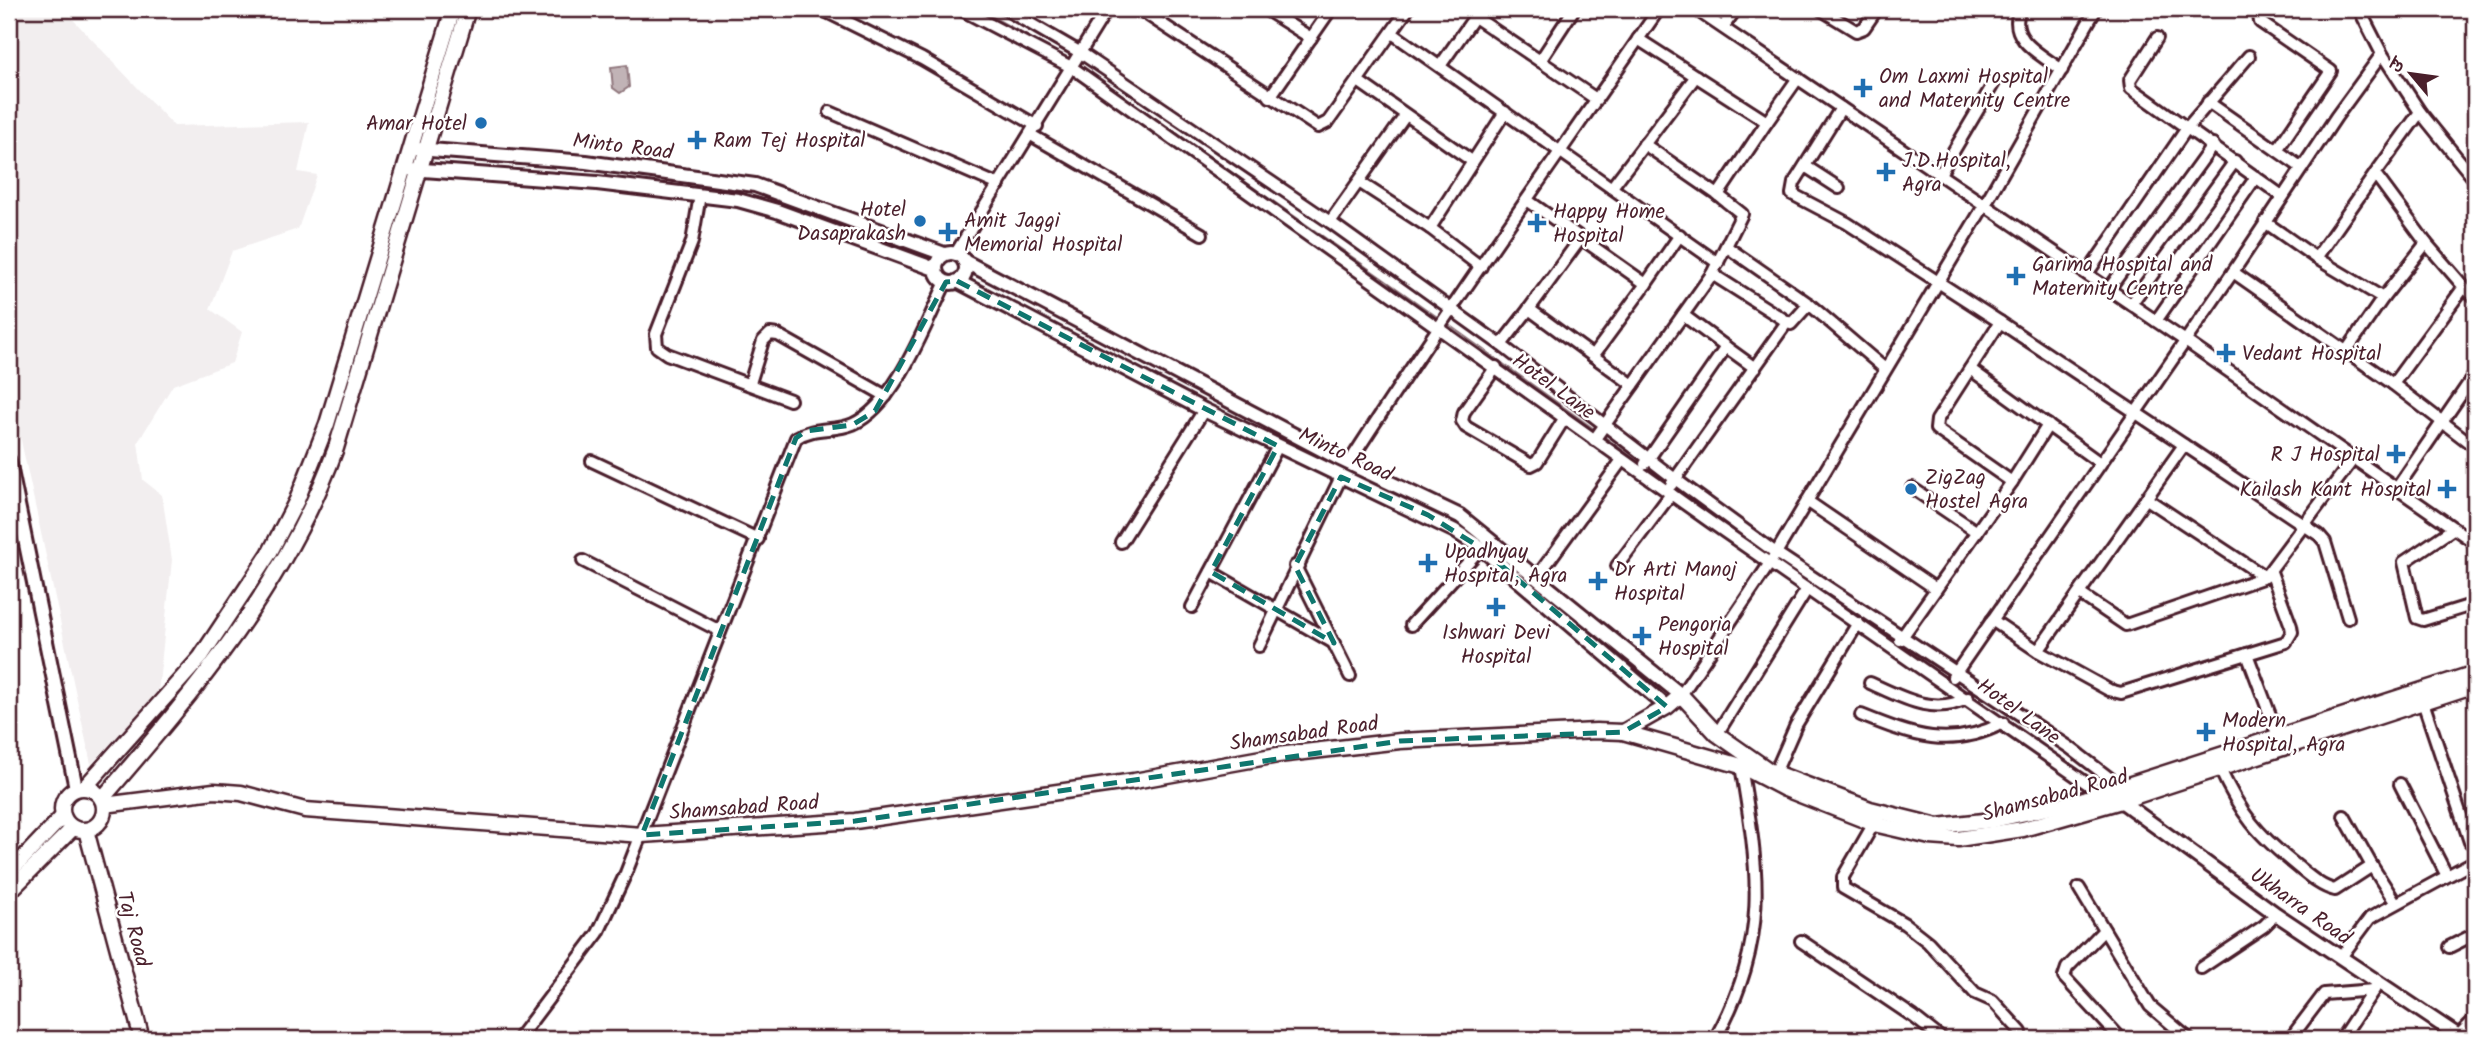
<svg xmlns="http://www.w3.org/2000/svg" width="2484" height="1048" viewBox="0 0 2484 1048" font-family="Kalam,'Playpen Sans Deva',sans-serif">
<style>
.built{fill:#f2eeef}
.water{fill:#c1b3b6;stroke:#91787e;stroke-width:2}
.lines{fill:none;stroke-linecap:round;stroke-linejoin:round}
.stream{stroke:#91787e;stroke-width:2.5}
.minor-casing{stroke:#4a1f2b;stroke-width:16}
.tertiary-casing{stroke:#4a1f2b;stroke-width:18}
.secondary-casing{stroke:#4a1f2b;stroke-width:19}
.minor{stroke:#fff;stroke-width:10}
.tertiary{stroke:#fff;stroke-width:12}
.secondary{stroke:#fff;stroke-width:14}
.marked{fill:none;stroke:#0f766e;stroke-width:5;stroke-dasharray:14 9;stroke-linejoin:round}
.poi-dot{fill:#1f6fb2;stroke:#fff;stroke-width:2.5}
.labels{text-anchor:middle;stroke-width:5;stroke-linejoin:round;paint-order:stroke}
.poi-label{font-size:21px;fill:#4a1f2b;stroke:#fff;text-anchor:start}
.street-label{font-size:21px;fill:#4a1f2b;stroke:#fff}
</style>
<rect width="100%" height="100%" fill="#fff"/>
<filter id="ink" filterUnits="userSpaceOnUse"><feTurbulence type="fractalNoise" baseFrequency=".0143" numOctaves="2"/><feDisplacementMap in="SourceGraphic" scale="14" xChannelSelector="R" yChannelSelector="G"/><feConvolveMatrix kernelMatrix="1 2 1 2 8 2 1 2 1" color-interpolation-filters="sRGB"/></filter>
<g filter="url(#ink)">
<!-- built -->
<polygon class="built" points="9,9 63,9 174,126 309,122 298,172 317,175 298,229 232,251 210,309 242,332 232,363 173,385 138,442 143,480 162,495 172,560 158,693 91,764 9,385"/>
<!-- water -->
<polygon class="water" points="627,65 629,87 620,93 613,88 611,67"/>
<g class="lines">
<!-- stream -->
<g class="stream">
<polyline points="978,9 1068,59"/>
<polyline points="1092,74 1441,320"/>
<polyline points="1447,324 1595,430"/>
<polyline points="1600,434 1640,463"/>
<polyline points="1646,467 1669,484"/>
<polyline points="1674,487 1771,557"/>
<polyline points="1776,561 1857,617"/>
</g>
<defs>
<g id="minor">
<polyline points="821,9 922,59 1037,126"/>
<polyline points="960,9 1073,68 1709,521 2105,796"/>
<polyline points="1005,9 1081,53 1330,222 1501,345 1675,479 1776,553 2069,747 2125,790"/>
<polyline points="1139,9 1318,127 1328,122 1408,9"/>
<polyline points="1265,9 1311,38"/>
<polyline points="1574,9 1540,61 1596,99"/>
<polyline points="1695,9 2184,340 2475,543"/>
<polyline points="1820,9 1856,31 1864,28 1877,9"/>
<path d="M2020,9C2007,39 2040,54 2062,70"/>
<polyline points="2258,9 2260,22 2331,71 2277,150"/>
<polyline points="2359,9 2382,54 2420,112 2475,180"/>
<polyline points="1475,17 1540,61"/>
<polyline points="1723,27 1736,9"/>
<polyline points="1392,33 1718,263"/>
<polyline points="2157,38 2130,80 2131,88 2282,196"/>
<polyline points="1638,39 1767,122 1718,195 1644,144"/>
<polyline points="1440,66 1480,9"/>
<polyline points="1358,81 1472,161"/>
<polyline points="1270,97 1331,9"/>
<polyline points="2208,102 2302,168"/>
<polyline points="1841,108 1794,183 1792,194 1847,223 2000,322 2319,535 2325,542 2348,618"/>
<polyline points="830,112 999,185"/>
<polyline points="1767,122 1798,78"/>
<polyline points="1031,135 1202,234"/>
<polyline points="1805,166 1839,188"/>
<polyline points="1940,174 1995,81"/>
<polyline points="2375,174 2316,258 2383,298"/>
<polyline points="1359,182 1430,228"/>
<polyline points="1612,187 1696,76"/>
<polyline points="700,195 692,242 656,334 657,347 667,354 790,400"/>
<polyline points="1527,200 1646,284 1680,235"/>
<polyline points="1330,222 1405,116"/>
<polyline points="2265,222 2316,258"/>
<polyline points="1581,238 1529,309 1593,356"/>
<polyline points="2426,243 2464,287"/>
<polyline points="1727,247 1809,304 1885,369"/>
<polyline points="956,253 1107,9"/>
<polyline points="1481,267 1430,228 1505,112"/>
<polyline points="2233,272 2393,384"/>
<polyline points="1712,274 1791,324 1809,304"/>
<polyline points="2087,274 2187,128 2249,56"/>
<polyline points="2109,289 2213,145"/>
<polyline points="2475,297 2464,287 2393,384 2475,447"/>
<polyline points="2131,304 2235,161"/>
<polyline points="2156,321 2256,177"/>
<polyline points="2000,322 1937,420 1936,429 2012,482 2048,425"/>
<polyline points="1501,345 1529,309"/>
<polyline points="1726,347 1755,368"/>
<polyline points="2347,350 2383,298 2426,243 2375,174 2420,112"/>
<polyline points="1496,367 1464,412 1462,421 1466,427 1531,465 1537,462 1564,419"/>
<polyline points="1970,369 2100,463"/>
<polyline points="750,383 763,341 770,334 778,335 886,396"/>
<polyline points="1633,385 1593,356 1646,284"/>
<polyline points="1594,440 1712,274 1742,214 1718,195"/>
<polyline points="592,461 758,539"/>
<path d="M1349,463C1448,309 1555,160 1659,9"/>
<polyline points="1645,464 1726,347 1683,315"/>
<polyline points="1671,485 1787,322"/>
<polyline points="1912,488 1977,532"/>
<polyline points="2397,488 2475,374"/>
<polyline points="2147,499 2265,577 2354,458"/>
<polyline points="1807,501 1936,589"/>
<polyline points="2454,528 2404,562 2417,618 2423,620 2475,604"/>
<polyline points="1121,542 1204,410"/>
<polyline points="583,561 720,631"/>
<polyline points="1295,566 1350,676"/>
<polyline points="1617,566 1671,494"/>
<polyline points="1211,572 1334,643"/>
<polyline points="1537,577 1622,460"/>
<polyline points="2080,594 2126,625 2265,577"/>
<polyline points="1192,607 1278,446"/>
<polyline points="1992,620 2038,651 2109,690 2121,693 2286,642 2292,632 2291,626 2271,572"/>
<polyline points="1411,625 1481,548"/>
<polyline points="1900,640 2012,482"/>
<polyline points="1259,646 1341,477"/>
<polyline points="2038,651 2184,445"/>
<polyline points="2247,654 2278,736"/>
<polyline points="1953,677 2233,272 2336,117 2382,54"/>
<path d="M1870,683C1903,698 1934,716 1968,698"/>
<polyline points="1681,695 1770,563 1985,204 2096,9"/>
<polyline points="2423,702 2470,842"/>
<path d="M1861,715C1913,736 1950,750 2003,723"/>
<polyline points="1717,734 1807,589"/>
<path d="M2219,767C2241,815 2257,834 2298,867C2309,876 2321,887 2335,890L2372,866L2395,902"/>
<polyline points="1775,773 1796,725 1858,623"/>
<polyline points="2400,784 2446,874"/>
<polyline points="2344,816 2372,866"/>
<polyline points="1877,818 1843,877 1843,888 1905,924 1928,942 1975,993 1993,1001 2021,1032"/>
<polyline points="2079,888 2150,1006 2189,1039"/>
<polyline points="2104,930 2067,968 2064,977 2121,1039"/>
<polyline points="1801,941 1914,1017 1942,1039"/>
<polyline points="2449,947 2475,934"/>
<polyline points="2341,957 2370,918 2475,861"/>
<polyline points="2201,968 2264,926 2276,914"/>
<polyline points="2458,1036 2475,1019"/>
<path d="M518,1039L598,933L626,873L796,438C814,426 834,432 853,424C896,405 926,323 946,282"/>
<path d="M1715,1039C1770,940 1759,873 1741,766L1744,761"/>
<polyline points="2290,1039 2324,994 2374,990"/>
<polyline points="2341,1039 2375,988"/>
</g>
<g id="tertiary">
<polyline points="417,149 586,162 755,185 944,254"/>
<polyline points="410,169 597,183 738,200 777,211 935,269"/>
<circle cx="951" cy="268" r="15"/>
<polyline points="964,261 1336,457 1460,516 1681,695"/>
<polyline points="957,281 1204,410 1455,531 1481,548 1667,707"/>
<polyline points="9,461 76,788"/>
<polyline points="2121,801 2276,914 2463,1039"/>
</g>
<g id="secondary">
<polyline points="1623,732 1667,707 1681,695 1717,734 1770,771 1870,809 1938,826 1993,820 2075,802 2475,673"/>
<polyline points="85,787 200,658 269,554 297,500 327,424 453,9"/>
<circle cx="83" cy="809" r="21"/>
<path d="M102,799C195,691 287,583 336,448L468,9"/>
<polyline points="104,805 214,791 241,793 305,810 642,835 855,821 1134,781 1278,755 1400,741 1596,731 1623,732 1741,766 1785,789 1874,824 1930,837 1958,839 2023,829 2121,801 2475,685"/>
<polyline points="86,830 142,1039"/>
<polyline points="9,873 63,816"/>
<polyline points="9,892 73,828"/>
</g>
</defs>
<!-- minor casing -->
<use href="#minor" class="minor-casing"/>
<!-- tertiary casing -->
<use href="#tertiary" class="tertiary-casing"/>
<!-- secondary casing -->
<use href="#secondary" class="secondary-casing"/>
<!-- minor -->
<use href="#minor" class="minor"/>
<!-- tertiary -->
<use href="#tertiary" class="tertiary"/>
<!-- secondary -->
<use href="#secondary" class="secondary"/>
</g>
</g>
<!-- marked area -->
<path class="marked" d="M957,281L1278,446L1211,572L1334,643L1295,566L1341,477L1428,515L1481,548L1667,707L1623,732L1400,741L855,821L642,835L796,438L806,431L852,425L875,411L946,282Z"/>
<!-- markers -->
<g class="poi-dot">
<path d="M1859.5 77.5h7v7h7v7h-7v7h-7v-7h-7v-7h7z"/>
<circle cx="481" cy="123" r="7"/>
<path d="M693.5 129.5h7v7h7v7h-7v7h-7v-7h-7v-7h7z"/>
<path d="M1882.5 161.5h7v7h7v7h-7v7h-7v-7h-7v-7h7z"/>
<circle cx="920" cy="221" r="7"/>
<path d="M1533.5 212.5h7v7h7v7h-7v7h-7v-7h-7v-7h7z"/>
<path d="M944.5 221.5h7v7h7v7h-7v7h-7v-7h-7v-7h7z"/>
<path d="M2012.5 265.5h7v7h7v7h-7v7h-7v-7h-7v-7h7z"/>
<path d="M2222.5 342.5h7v7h7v7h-7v7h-7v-7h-7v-7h7z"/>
<path d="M2392.5 443.5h7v7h7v7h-7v7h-7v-7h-7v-7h7z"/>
<circle cx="1911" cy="489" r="7"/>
<path d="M2443.5 478.5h7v7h7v7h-7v7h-7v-7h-7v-7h7z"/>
<path d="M1424.5 552.5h7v7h7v7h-7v7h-7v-7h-7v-7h7z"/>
<path d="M1594.5 570.5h7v7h7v7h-7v7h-7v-7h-7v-7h7z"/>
<path d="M1492.5 596.5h7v7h7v7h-7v7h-7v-7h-7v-7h7z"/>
<path d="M1638.5 625.5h7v7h7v7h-7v7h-7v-7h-7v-7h7z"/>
<path d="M2202.5 721.5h7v7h7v7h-7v7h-7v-7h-7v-7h7z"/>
</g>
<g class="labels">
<!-- poi labels -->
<g class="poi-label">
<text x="1879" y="83">Om Laxmi Hospital<tspan x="1879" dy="24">and Maternity Centre</tspan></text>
<text x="467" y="130" text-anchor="end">Amar Hotel</text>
<text x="713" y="147">Ram Tej Hospital</text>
<text x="1902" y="167">J.D.Hospital,<tspan x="1902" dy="24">Agra</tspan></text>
<text x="906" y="216" text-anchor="end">Hotel<tspan x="906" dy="24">Dasaprakash</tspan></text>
<text x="1553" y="218">Happy Home<tspan x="1553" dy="24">Hospital</tspan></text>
<text x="964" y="227">Amit Jaggi<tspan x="964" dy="24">Memorial Hospital</tspan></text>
<text x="2032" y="271">Garima Hospital and<tspan x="2032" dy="24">Maternity Centre</tspan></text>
<text x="2242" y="360">Vedant Hospital</text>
<text x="2380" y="461" text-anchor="end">R J Hospital</text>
<text x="1925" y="484">ZigZag<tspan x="1925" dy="24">Hostel Agra</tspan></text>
<text x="2431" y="496" text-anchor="end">Kailash Kant Hospital</text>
<text x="1444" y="558">Upadhyay<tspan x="1444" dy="24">Hospital, Agra</tspan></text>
<text x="1614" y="576">Dr Arti Manoj<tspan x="1614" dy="24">Hospital</tspan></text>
<text x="1658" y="631">Pengoria<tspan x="1658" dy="24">Hospital</tspan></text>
<text x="1496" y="639" text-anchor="middle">Ishwari Devi<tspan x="1496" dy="24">Hospital</tspan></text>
<text x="2222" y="727">Modern<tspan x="2222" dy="24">Hospital, Agra</tspan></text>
</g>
<!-- street labels -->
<g class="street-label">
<text transform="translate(623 146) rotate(7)" y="7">Minto Road</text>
<text transform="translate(1554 386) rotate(36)" y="7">Hotel Lane</text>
<text transform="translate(1346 454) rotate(25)" y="7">Minto Road</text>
<text transform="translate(2019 711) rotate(36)" y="7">Hotel Lane</text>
<text transform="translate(1304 733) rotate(-8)" y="7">Shamsabad Road</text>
<text transform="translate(2055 795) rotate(-15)" y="7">Shamsabad Road</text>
<text transform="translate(744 807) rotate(-4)" y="7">Shamsabad Road</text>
<text transform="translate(2301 906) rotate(35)" y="7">Ukharra Road</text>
<text transform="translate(134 929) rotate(75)" y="7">Taj Road</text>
</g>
</g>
<!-- margin -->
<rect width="2484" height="1048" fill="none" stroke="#fff" stroke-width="35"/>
<rect x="18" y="18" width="2449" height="1013" fill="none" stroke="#4a1f2b" stroke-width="2.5" filter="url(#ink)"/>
<!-- north arrow -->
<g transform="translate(2411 74) rotate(299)" stroke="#ffffff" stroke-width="5" paint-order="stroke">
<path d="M0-5L12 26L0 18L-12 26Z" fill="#4a1f2b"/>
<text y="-10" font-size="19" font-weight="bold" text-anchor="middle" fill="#4a1f2b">उ</text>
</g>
</svg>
